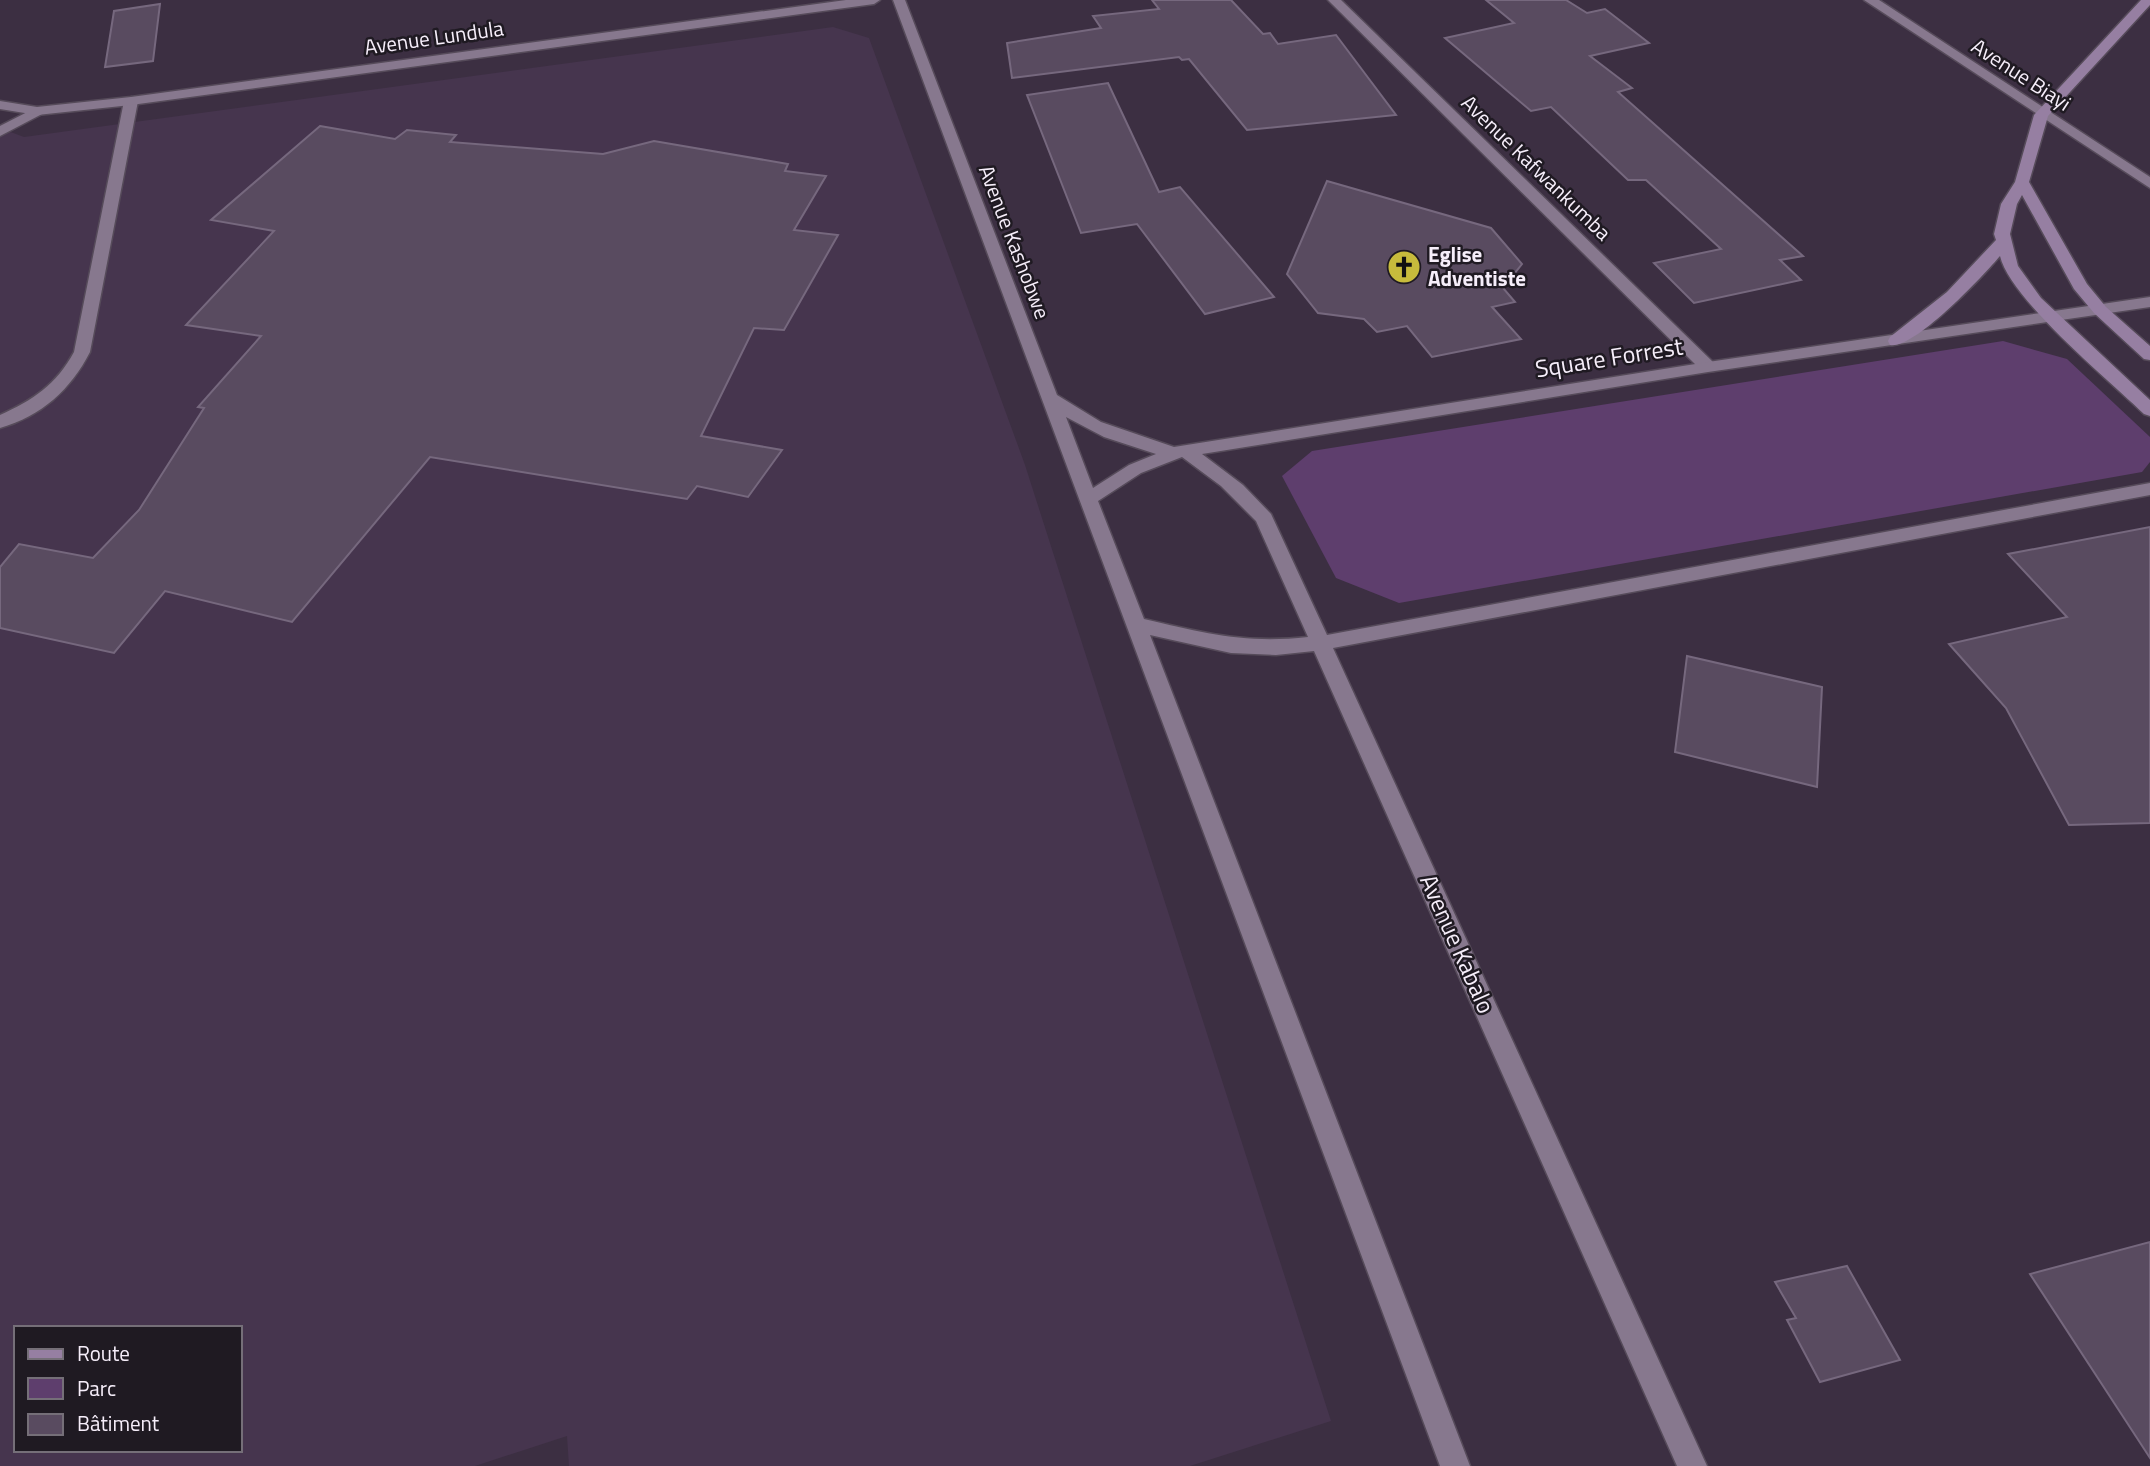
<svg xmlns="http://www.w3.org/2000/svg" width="2150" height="1466" viewBox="0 0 2150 1466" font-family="'Titillium Web',sans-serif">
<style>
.built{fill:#46354e;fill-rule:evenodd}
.green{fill:#5e3e6d}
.building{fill:#594b60;stroke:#76687e;stroke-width:2}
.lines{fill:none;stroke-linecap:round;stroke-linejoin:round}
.service-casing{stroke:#564b5a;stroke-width:3}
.minor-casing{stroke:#564b5a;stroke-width:3}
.tertiary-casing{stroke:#564b5a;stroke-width:3}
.secondary-casing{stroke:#564b5a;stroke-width:3}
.service{fill:#87788e;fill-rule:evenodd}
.minor{fill:#87788e;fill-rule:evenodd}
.tertiary{fill:#87788e;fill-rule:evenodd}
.secondary{fill:#967fa2;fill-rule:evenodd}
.labels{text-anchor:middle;stroke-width:5;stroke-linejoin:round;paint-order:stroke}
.far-street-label{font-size:21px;fill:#f6eefa;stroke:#1f1a22}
.far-poi-label{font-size:21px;font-weight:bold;fill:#f6eefa;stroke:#1f1a22;text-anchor:start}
.street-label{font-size:24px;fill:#f6eefa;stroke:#1f1a22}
</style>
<rect width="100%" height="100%" fill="#3c2f42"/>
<!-- built -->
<path class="built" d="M833,27L869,38L1025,465L1331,1421L1190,1466H569L567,1436L475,1466H0V128L24,137ZM16,1328H240V1450H16Z"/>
<!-- green -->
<polygon class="green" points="2003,341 2067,359 2150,437 2150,462 2142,472 1399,603 1336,578 1282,476 1312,451"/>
<!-- building -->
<g class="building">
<polygon points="1152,0 1231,0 1263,34 1270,33 1278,44 1336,35 1396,115 1247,130 1189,59 1182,60 1179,57 1012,78 1007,43 1101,28 1093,16 1159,9"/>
<polygon points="1486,0 1566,0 1587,13 1605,9 1649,43 1590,56 1632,88 1618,92 1803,256 1780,260 1801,280 1694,303 1654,263 1721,249 1646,180 1628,180 1551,107 1531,111 1445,38 1514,23"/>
<polygon points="160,4 153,61 105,67 114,11"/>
<polygon points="1108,83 1159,192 1180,187 1274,297 1205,314 1137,224 1081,233 1027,95"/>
<polygon points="320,126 395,139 407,130 456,135 450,142 603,154 654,141 788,164 785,171 826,176 794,230 838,235 784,330 754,328 701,436 782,450 748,497 697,486 687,499 430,457 292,622 165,591 114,653 0,628 0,567 19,544 93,558 139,510 204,408 198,407 261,336 186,325 274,231 211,220"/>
<polygon points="1327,181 1491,228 1522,264 1503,288 1515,302 1492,307 1521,339 1432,357 1407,326 1377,332 1364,319 1318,313 1287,274"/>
<polygon points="2150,527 2150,823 2069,825 2006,708 1949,644 2067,617 2008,554"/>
<polygon points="1687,656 1822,687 1817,787 1675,752"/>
<polygon points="2150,1242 2150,1458 2030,1274"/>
<polygon points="1847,1266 1900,1360 1820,1382 1787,1320 1796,1318 1775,1282"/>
</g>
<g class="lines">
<defs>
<g id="service">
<path d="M131,97L138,101L90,352C71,389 42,416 0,428V415C33,400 56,385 74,352L124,101Z"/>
<polygon points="37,107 44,111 42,114 0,136 0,126"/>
</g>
<g id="minor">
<polygon points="846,0 880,0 874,4 131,105 37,115 0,109 0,101 37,107 131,97"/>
<polygon points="1328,0 1341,0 1714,363 1716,367 1714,371 1702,371"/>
</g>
<g id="tertiary">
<path d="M893,0H905L1057,395L1101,422L1174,447L1708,362L2150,297V307L1708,372L1202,454L1243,485L1271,514L1327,635L2150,483V495L1333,648L1707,1466H1677L1314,651L1276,655L1231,653L1150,635L1470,1466H1440ZM1066,417L1104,437L1156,454L1129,465L1093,488ZM1182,457L1221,486L1256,521L1308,637C1245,644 1204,633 1144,619L1098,501L1141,473Z"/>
<polygon points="1864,0 1879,0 2150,177 2150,188"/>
</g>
<path id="secondary" d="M2141,0H2150V5L2048,116L2029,182L2087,284L2106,307L2150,346V360L2144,359L2094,313L2074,289L2022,195L2017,204L2010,234L2018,266L2041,298L2150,400V416L2144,414C2109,380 2010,299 2000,256C1984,275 1914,350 1890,345L1888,341L1890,337L1947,292L1996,240L1994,234L2001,204L2015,182L2034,115Z"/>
</defs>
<!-- service casing -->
<use href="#service" class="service-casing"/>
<!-- minor casing -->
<use href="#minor" class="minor-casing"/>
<!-- tertiary casing -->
<use href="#tertiary" class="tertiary-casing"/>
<!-- secondary casing -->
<use href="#secondary" class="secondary-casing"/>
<!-- service -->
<use href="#service" class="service"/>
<!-- minor -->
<use href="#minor" class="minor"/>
<!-- tertiary -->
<use href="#tertiary" class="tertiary"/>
<!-- secondary -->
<use href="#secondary" class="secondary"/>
</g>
<!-- icons -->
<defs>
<symbol id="church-disc" viewBox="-11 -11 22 22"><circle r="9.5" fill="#c7bb3c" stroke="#1f1a22"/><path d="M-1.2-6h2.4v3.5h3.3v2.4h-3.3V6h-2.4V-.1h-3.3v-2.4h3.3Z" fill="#111"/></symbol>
</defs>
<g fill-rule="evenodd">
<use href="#church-disc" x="1385" y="248" width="38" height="38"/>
</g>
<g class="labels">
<!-- far-street labels -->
<g class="far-street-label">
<text transform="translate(434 38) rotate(-8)" y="7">Avenue Lundula</text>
<text transform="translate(2021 75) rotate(33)" y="7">Avenue Biayi</text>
<text transform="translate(1536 168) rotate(44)" y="7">Avenue Kafwankumba</text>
<text transform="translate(1014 242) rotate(69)" y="7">Avenue Kashobwe</text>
</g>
<!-- far-poi labels -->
<g class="far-poi-label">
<text x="1428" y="262">Eglise<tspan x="1428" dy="24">Adventiste</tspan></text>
</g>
<!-- street labels -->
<g class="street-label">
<text transform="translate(1609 358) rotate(-9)" y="8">Square Forrest</text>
<text transform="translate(1457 944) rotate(66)" y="8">Avenue Kabalo</text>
</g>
</g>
<!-- legend -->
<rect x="14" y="1326" width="228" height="126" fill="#1f1a22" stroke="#756f78" stroke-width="2"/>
<rect x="28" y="1349" width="35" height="10" fill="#967fa2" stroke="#756f78" stroke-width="2"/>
<text x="77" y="1361" font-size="21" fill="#f6eefa">Route</text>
<rect x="28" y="1378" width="35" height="21" fill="#5e3e6d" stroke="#756f78" stroke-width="2"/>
<text x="77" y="1396" font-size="21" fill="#f6eefa">Parc</text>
<rect x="28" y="1414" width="35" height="21" fill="#594b60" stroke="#756f78" stroke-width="2"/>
<text x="77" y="1431" font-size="21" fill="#f6eefa">Bâtiment</text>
</svg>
